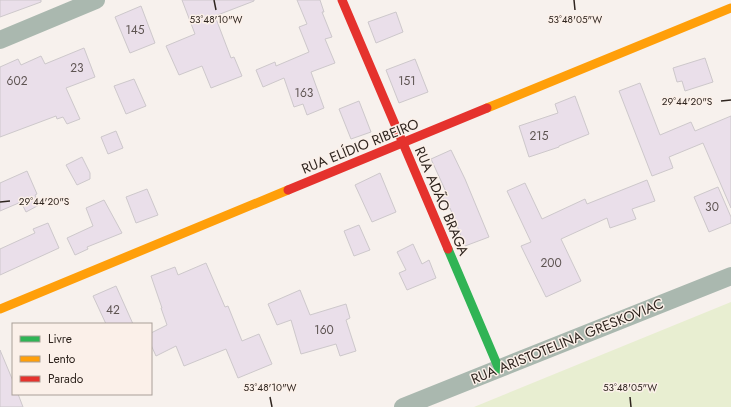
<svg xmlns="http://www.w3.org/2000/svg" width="731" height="407" viewBox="0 0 731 407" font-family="Jost,sans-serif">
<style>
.green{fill:#e8eed1}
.building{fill:#eadfea;stroke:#cdc8cb}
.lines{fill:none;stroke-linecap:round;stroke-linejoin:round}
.street{stroke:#aab8af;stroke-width:18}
.fast{stroke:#30b455;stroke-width:9}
.slow{stroke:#ff9f0a;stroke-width:9}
.jam{stroke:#e5322d;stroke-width:9}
.ticks{fill:none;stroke:#2f251f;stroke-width:1.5}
.labels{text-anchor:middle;stroke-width:3;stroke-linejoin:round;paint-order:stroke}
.number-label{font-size:12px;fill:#5e5452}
.street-label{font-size:14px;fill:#2f251f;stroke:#fbf0e9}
.ticks-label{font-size:10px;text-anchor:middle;fill:#2f251f;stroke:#fbf0e9;stroke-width:3;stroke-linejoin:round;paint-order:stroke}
</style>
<rect width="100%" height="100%" fill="#f7f1ed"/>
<!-- green -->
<polygon class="green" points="731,302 731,407 474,407"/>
<!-- building -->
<g class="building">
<polygon points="0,0 41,0 41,2 0,17"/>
<polygon points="182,0 254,0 254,1 215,16 231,58 234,57 242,76 211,88 202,66 179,75 166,46 195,34"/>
<polygon points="297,0 320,0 324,12 322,12 332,37 325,39 335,63 311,72 324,108 307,115 303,104 294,107 284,78 263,87 256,70 275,62 276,66 309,52 299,27 307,24"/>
<polygon points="141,6 155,43 130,53 115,17"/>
<polygon points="396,12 403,32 376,43 368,22"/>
<polygon points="84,48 95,77 66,88 80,119 67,124 63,117 57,119 56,116 0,137 0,67 18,59 21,65 41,56 45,64"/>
<polygon points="705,58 713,82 685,91 682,81 677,82 673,68"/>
<polygon points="415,59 428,92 399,103 386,70"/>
<polygon points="134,79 146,106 126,114 114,86"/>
<polygon points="640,83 660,135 691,122 695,131 731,116 731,208 703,143 669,157 673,168 652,176 619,91"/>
<polygon points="575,96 589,134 559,146 559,147 529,157 519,126 558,113 555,104"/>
<polygon points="359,101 371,132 351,139 339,109"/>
<polygon points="116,131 123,148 108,154 101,137"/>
<polygon points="451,150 465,179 489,237 465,246 450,208 448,209 442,196 447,194 431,159"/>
<polygon points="82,157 90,173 90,179 77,185 66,165"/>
<polygon points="27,171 37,194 35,195 39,205 26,212 21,202 0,211 0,183"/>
<polygon points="380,173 396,212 372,222 355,185"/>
<polygon points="647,180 655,201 632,209 636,219 610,228 607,218 561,239 581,281 546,297 521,246 531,242 507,191 525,183 542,219 585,199 587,204"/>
<polygon points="718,187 731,217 731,223 709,232 694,197"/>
<polygon points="147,189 158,215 136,223 126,197"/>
<polygon points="104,200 122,233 87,247 88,249 75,255 67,238 93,226 86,208"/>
<polygon points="48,223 59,248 0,275 0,249 35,233 33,229"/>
<polygon points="359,225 370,250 354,256 344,231"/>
<polygon points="413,244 422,264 429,260 436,278 407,290 399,273 406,270 397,252"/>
<polygon points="206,263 225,307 228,306 242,341 259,334 272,364 238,378 226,349 184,366 176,346 156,356 151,345 151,333 167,325 161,308 162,308 151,276 175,267 178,275"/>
<polygon points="116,286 133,324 106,324 93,296"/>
<polygon points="300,290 310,315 346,304 350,318 346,320 356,351 340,356 336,344 301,354 291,320 277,325 268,304"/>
<polygon points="0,350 13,381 13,394 18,394 23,407 0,407"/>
</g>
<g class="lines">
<!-- street -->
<g class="street">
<polyline points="0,40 96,0"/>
<polyline points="403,407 731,276"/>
</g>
<!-- fast -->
<polyline class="fast" points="448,249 499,369"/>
<!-- slow -->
<g class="slow">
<polyline points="487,108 731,8"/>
<polyline points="0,309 288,190"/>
</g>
<!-- jam -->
<g class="jam">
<polyline points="342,0 448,249"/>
<polyline points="288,190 487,108"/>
</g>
</g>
<!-- ticks -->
<path class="ticks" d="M214,0L216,10M574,0L575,10M721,101L731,100M0,202L10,201M270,397L272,407M630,397L631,407"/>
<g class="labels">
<!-- number labels -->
<g class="number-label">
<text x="135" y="34">145</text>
<text x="77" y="72">23</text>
<text x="17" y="85">602</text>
<text x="407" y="85">151</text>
<text x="304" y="97">163</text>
<text x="539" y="140">215</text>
<text x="712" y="211">30</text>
<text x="551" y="267">200</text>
<text x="113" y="314">42</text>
<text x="324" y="334">160</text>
</g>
<!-- street labels -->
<g class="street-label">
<text transform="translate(360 146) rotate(-22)" y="5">RUA ELÍDIO RIBEIRO</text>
<text transform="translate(442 201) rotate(67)" y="5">RUA ADÃO BRAGA</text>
<text transform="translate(567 341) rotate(-22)" y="5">RUA ARISTOTELINA GRESKOVIAC</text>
</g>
</g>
<g class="ticks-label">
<text x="216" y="23">53°48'10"W</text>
<text x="575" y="23">53°48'05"W</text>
<text x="687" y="105">29°44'20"S</text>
<text x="44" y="205">29°44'20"S</text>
<text x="270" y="391">53°48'10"W</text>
<text x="630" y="391">53°48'05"W</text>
</g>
<!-- legend -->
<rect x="12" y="323" width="140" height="72" fill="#fbf0e9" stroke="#a99f98"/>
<rect x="20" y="336" width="20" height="6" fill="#30b455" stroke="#a99f98"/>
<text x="48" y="343" font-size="12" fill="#2f251f">Livre</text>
<rect x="20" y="356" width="20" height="6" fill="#ff9f0a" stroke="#a99f98"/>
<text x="48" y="363" font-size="12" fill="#2f251f">Lento</text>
<rect x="20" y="376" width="20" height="6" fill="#e5322d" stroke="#a99f98"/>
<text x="48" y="383" font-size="12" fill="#2f251f">Parado</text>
</svg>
